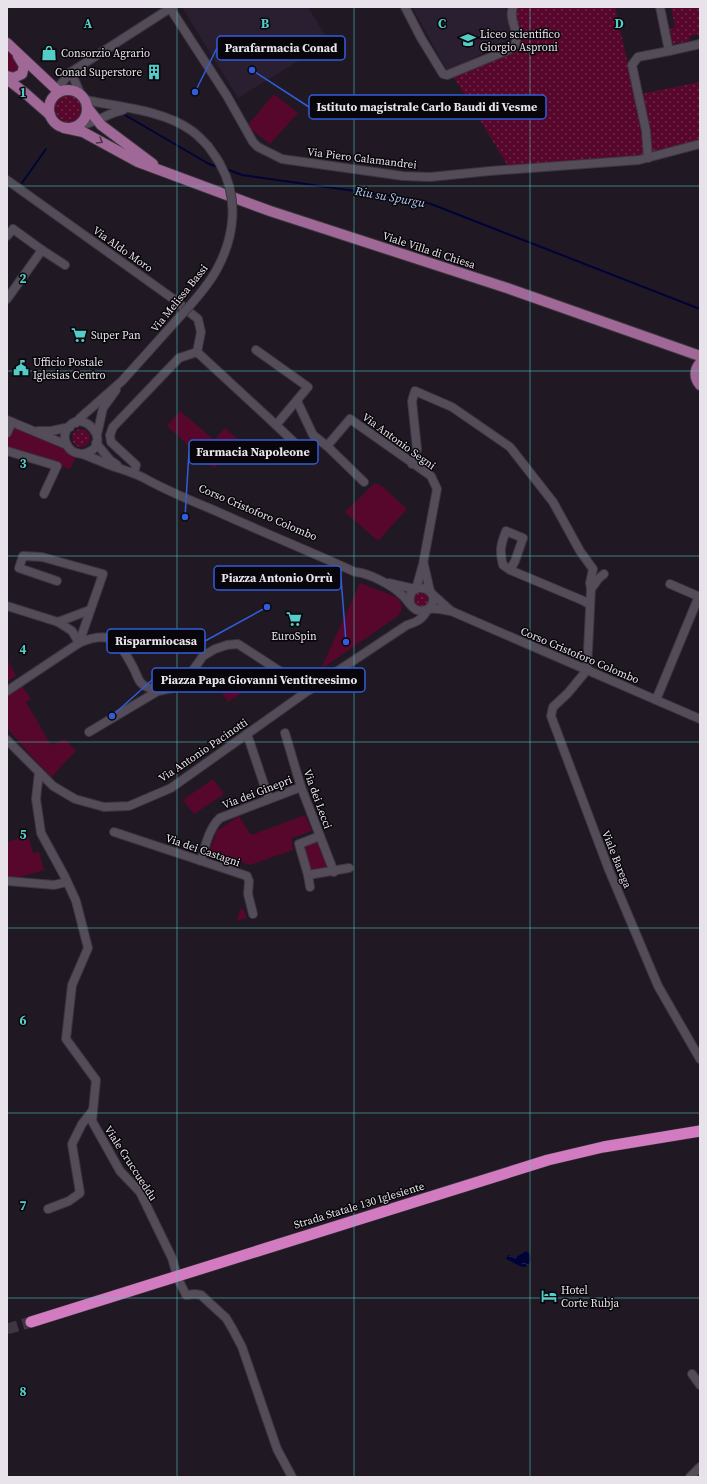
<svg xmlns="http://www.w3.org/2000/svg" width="707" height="1484" viewBox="0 0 707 1484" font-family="'Source Serif 4',serif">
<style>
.built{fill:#291f30}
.grass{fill:url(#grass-dots)}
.park{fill:#57072c}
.water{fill:url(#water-ripples)}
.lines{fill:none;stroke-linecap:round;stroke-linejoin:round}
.stream{stroke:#000337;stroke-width:2}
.highway-tunnel{stroke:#3e3742;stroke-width:11;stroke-dasharray:11 5.5;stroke-linecap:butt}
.minor-casing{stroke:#3b363e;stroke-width:10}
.major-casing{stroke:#3b363e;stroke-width:12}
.highway-casing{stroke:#3b363e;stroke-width:12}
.minor{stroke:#544c59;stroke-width:8}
.major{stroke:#a06897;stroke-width:10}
.highway{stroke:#d37bc0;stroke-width:11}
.minor-bridge-casing{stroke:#3b363e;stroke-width:10;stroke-linecap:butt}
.minor-bridge{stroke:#544c59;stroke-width:8}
.oneway{stroke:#4c3249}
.grid{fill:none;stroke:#54cdc8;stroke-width:1;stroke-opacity:0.55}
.labels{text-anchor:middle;stroke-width:3;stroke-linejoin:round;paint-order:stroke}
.poi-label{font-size:11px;fill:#e8e3eb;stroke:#08060a;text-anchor:start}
.street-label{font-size:11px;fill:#e8e3eb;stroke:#08060a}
.water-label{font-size:12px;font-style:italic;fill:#b7cdf7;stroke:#08060a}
.grid-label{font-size:13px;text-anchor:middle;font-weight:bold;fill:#54cdc8;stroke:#08060a;stroke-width:3;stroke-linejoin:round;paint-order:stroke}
.leader{fill:none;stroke:#315dda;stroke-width:1.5}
.callout-dot{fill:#315dda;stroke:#08060a;stroke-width:1.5}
.callout{fill:#08060a;stroke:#315dda;stroke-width:1.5}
.callout-label{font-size:12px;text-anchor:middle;font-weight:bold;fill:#e8e3eb}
</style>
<defs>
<pattern id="grass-dots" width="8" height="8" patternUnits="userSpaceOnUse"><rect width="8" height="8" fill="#57072c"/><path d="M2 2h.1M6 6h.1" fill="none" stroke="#6f2b4b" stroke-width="1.8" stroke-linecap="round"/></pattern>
<pattern id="water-ripples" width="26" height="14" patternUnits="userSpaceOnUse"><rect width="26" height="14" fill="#000337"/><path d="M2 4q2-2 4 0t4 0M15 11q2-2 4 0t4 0" fill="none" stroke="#252854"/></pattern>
</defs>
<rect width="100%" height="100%" fill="#201924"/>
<!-- built -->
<g class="built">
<polygon points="182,7 308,7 329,42 238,98"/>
<polygon points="412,7 506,7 513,37 448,72"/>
</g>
<!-- grass -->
<g class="grass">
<polygon points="519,7 615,7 642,126 644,152 643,155 508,166 453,76 518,48 521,38 514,11"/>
<polygon points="671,7 700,7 700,34 690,36 690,41 673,44 670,29 675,27"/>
<polygon points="700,82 700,140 651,153 641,94"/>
<circle cx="68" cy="109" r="14"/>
<circle cx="81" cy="438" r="9"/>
<polygon points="424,591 431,598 424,608 414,606 412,598 414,593"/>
</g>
<!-- park -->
<g class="park">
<polygon points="7,47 21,66 18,72 12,75 7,73"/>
<polygon points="274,94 298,113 270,144 247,126"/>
<polygon points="180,411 213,439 199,455 167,426"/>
<polygon points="14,425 66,446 77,455 70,469 7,448 7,439"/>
<polygon points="225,428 239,440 214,468 200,457"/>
<polygon points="375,483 382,486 407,509 378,541 345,512"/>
<polygon points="360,583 397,597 402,605 401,611 398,616 321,669"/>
<polygon points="7,659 16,676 7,682"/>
<polygon points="237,683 243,692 228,702 222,693"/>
<polygon points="22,686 31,699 26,702 51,745 65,739 76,751 63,764 52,777 34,759 7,728 7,695"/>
<polygon points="213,779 224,794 194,814 183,800"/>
<polygon points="305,815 312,831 292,838 293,850 250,865 234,859 232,865 208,855 217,831 239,816 251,835"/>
<polygon points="28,836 33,853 39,852 44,870 9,880 7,873 7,842"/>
<polygon points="319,839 329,867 310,872 302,845"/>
<polygon points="241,908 245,912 247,918 239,920 237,919"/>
</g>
<!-- water -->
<polygon class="water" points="526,1251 529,1253 531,1259 529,1264 525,1267 522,1267 506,1259 508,1255 516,1257"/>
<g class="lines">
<!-- stream -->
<g class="stream">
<polyline points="125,115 209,164 218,167"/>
<polyline points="226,169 242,175 412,199 431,204 700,309"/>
<polyline points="22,183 46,149"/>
</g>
<!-- highway-tunnel -->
<polyline class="highway-tunnel" points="7,1329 31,1322"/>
<defs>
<g id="minor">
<path d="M405,7L421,38L443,74L447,75L513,48C523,34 507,21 513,7"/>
<polyline points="660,7 669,51 700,44"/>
<polyline points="170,8 227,96 253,142 258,147 282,159 403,176 430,177 490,171 639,160 700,144"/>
<polyline points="71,72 80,93"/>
<polyline points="62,90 61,84 71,72 172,7"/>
<path d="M85,100C119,107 164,110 192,131C198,135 203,141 208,146"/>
<path d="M79,125C96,124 107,113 123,110"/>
<polyline points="648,158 646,131 632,65 638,57 669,51"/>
<polyline points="7,180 172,298 198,319 201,332 197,352"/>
<polyline points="7,236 13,229 42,250 65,265"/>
<polyline points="7,299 42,250"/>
<polyline points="297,401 313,435 327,446 350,419 431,476 437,489 423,564 416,589"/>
<polyline points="7,420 67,445"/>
<polyline points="76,423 80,418 122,381 184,312"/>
<polyline points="276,425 296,444"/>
<polyline points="38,431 51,431 70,427"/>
<polyline points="7,433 12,422"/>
<polyline points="97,435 103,408 116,390"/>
<polyline points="96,443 110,460 117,465"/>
<polyline points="327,446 364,482"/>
<polyline points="7,451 57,466 44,494"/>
<path d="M83,454C118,446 80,402 66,431C63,438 66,446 71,450C75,454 80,453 85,455C93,458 100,461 107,464C120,469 132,472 144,478C167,491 192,501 216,511C262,532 309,551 355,572C369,573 392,585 402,595C407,599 411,608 417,610C422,612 425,610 429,609C436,608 444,610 451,611"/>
<polyline points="412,464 417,449 412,401 415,391 452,407 510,447 553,502 580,551 593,569 590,583 591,589 587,670"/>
<polyline points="134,473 136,465 111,442 110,435 113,427 179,358 197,352 276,425 308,387 256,350"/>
<polyline points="424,565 430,591"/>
<path d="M510,570L515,561L523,538L506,531C501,544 499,551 503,565L510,570L584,601L590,605"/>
<polyline points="57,581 19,568 23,556 42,557 103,574 79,643"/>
<polyline points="389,583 415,589"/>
<polyline points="670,584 700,597"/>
<polyline points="591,589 599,578 604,574"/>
<polyline points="431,593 451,611 700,719"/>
<path d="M410,603C406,576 448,590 428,609"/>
<polyline points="7,606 58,622 72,631 79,643"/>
<polyline points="58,622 90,610"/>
<polyline points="587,670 568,693 553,707 551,716 609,870 658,986 700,1059"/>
<path d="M7,691L79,643C112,629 119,641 134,669C136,673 138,680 141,683C146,688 152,689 158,691"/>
<polyline points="656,700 699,596"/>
<polyline points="89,732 158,691 177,687 186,680 203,656 215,649 227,645 238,644 309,690"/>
<polyline points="285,733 301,787 334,872"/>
<polyline points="247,734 269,799"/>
<path d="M7,740L53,786L75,799L104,807L129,806L171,788L309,690L407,625C417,622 423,619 427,610"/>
<polyline points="39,772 36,799 41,833 65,877 76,901 88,948 72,985 66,1039 96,1080 92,1121 120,1171 140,1192 172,1258 176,1272"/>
<polyline points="114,832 247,876 249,881 248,894 253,914"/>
<path d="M201,861C205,847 209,828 220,818L301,787"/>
<polyline points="308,875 349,868"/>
<polyline points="7,881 54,885 67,882"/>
<polyline points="310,887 308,875 299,844 320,836"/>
<polyline points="48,1209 69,1201 80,1193 72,1144 82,1124 93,1110"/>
<polyline points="179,1281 186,1295 195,1294 201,1295 226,1318 232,1328 242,1347 277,1449 292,1477"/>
<polyline points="692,1374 700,1385"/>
<polyline points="690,1477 700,1467"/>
</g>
<g id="major">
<polyline points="7,43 59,92"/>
<polyline points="7,76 13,78 22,74 24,66 18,56"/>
<polyline points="7,79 25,93 50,115"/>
<circle cx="68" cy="109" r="19"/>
<polyline points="87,107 101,125 153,164"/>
<polyline points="64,128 83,132 138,162 270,211 507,288 700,356"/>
<path d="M700,363C694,370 694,378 700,385"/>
</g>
<polyline id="highway" points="31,1322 548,1160 603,1147 700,1131"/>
</defs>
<!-- minor casing -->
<use href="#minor" class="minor-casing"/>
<!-- major casing -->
<use href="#major" class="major-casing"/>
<!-- highway casing -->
<use href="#highway" class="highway-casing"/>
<!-- minor -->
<use href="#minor" class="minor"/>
<!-- major -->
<use href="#major" class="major"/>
<!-- highway -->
<use href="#highway" class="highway"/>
<defs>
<path id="minor-bridge" d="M184,312C196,299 209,284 217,269C235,236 239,197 220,164C217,158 212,152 208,146"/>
</defs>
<!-- minor-bridge casing -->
<use href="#minor-bridge" class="minor-bridge-casing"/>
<!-- minor-bridge -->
<use href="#minor-bridge" class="minor-bridge"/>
</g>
<!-- one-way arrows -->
<defs><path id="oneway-chevron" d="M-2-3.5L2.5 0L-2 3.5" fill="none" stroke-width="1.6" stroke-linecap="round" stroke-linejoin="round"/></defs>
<use class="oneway" href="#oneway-chevron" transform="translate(100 141) rotate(30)"/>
<!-- grid -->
<path class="grid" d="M177,7V1477M354,7V1477M530,7V1477M7,186H700M7,371H700M7,556H700M7,742H700M7,928H700M7,1113H700M7,1298H700"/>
<!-- icons -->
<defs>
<symbol id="school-bare" viewBox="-9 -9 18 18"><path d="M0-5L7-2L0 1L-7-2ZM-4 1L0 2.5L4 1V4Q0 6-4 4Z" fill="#54cdc8" stroke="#08060a" stroke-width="2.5" paint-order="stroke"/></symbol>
<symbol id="shop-bare" viewBox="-9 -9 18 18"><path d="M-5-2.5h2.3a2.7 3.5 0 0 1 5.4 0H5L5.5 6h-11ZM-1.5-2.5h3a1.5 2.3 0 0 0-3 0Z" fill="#54cdc8" stroke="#08060a" stroke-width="2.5" paint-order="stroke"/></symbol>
<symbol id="building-bare" viewBox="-9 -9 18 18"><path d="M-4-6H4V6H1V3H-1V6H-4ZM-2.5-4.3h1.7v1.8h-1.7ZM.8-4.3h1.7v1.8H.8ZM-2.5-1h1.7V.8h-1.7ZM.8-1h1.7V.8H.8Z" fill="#54cdc8" stroke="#08060a" stroke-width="2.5" paint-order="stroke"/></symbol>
<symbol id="supermarket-bare" viewBox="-9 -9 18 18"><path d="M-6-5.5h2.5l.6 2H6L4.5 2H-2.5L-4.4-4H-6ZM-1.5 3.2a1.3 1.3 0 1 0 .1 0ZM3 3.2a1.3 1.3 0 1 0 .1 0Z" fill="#54cdc8" stroke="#08060a" stroke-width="2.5" paint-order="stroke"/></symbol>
<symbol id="civic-bare" viewBox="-9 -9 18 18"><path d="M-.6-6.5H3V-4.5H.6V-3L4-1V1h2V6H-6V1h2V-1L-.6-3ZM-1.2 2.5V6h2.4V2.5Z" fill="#54cdc8" stroke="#08060a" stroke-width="2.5" paint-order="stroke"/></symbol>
<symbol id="hotel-bare" viewBox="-9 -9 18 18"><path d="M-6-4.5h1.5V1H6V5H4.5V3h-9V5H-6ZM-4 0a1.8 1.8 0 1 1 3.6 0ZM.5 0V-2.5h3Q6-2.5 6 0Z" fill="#54cdc8" stroke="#08060a" stroke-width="2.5" paint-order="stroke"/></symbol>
</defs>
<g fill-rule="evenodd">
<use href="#school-bare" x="457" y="29" width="22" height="22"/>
<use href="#shop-bare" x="38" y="42" width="22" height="22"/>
<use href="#building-bare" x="143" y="61" width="22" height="22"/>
<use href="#supermarket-bare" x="68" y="324" width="22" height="22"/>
<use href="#civic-bare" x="10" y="357" width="22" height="22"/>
<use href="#supermarket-bare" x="283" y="608" width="22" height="22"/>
<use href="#hotel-bare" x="538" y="1285" width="22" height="22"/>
</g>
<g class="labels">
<!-- poi labels -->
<g class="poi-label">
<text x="480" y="38">Liceo scientifico<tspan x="480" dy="13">Giorgio Asproni</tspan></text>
<text x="61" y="57">Consorzio Agrario</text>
<text x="142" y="76" text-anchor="end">Conad Superstore</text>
<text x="91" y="339">Super Pan</text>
<text x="33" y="366">Ufficio Postale<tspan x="33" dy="13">Iglesias Centro</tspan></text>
<text x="294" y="640" text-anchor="middle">EuroSpin</text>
<text x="561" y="1294">Hotel<tspan x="561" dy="13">Corte Rubja</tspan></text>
</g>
<!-- street labels -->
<g class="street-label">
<text transform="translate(362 158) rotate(7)" y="4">Via Piero Calamandrei</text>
<text transform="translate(123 249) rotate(35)" y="4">Via Aldo Moro</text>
<text transform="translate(429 250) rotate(18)" y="4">Viale Villa di Chiesa</text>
<text transform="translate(179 298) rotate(-51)" y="4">Via Melissa Bassi</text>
<text transform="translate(399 441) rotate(36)" y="4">Via Antonio Segni</text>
<text transform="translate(258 512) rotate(23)" y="4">Corso Cristoforo Colombo</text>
<text transform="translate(580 655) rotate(23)" y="4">Corso Cristoforo Colombo</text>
<text transform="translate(203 750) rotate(-34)" y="4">Via Antonio Pacinotti</text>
<text transform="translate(257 792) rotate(-21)" y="4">Via dei Ginepri</text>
<text transform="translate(318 799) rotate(70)" y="4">Via dei Lecci</text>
<text transform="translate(203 850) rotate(19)" y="4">Via dei Castagni</text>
<text transform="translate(617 859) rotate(68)" y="4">Viale Barega</text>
<text transform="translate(131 1163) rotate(57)" y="4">Viale Cruccueddu</text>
<text transform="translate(359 1205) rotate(-17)" y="4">Strada Statale 130 Iglesiente</text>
</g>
<!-- water labels -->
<g class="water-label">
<text transform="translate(390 197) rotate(10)" y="4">Riu su Spurgu</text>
</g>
</g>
<g class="grid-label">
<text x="88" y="28">A</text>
<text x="265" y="28">B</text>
<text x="442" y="28">C</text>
<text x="619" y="28">D</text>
<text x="23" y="97">1</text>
<text x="23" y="283">2</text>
<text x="23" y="468">3</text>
<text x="23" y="654">4</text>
<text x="23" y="839">5</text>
<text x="23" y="1025">6</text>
<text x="23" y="1210">7</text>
<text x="23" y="1396">8</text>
</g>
<!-- callouts -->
<path class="leader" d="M195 92L217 48M252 70L309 107M185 517L189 452M346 642L341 578M267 607L205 641M112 716L152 680"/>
<g class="callout-dot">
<circle cx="195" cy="92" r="4"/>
<circle cx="252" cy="70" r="4"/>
<circle cx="185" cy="517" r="4"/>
<circle cx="346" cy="642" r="4"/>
<circle cx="267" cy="607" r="4"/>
<circle cx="112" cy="716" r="4"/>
</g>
<g class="callout">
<rect x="217" y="36" width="128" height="24" rx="4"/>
<rect x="309" y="95" width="237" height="24" rx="4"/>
<rect x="189" y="440" width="129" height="24" rx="4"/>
<rect x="214" y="566" width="127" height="24" rx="4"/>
<rect x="107" y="629" width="98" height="24" rx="4"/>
<rect x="152" y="668" width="213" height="24" rx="4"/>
</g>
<g class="callout-label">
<text x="281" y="52">Parafarmacia Conad</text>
<text x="427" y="111">Istituto magistrale Carlo Baudi di Vesme</text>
<text x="253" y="456">Farmacia Napoleone</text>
<text x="277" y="582">Piazza Antonio Orrù</text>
<text x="156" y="645">Risparmiocasa</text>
<text x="259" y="684">Piazza Papa Giovanni Ventitreesimo</text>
</g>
<!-- border -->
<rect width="707" height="1484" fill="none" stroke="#e8e3eb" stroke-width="16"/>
</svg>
